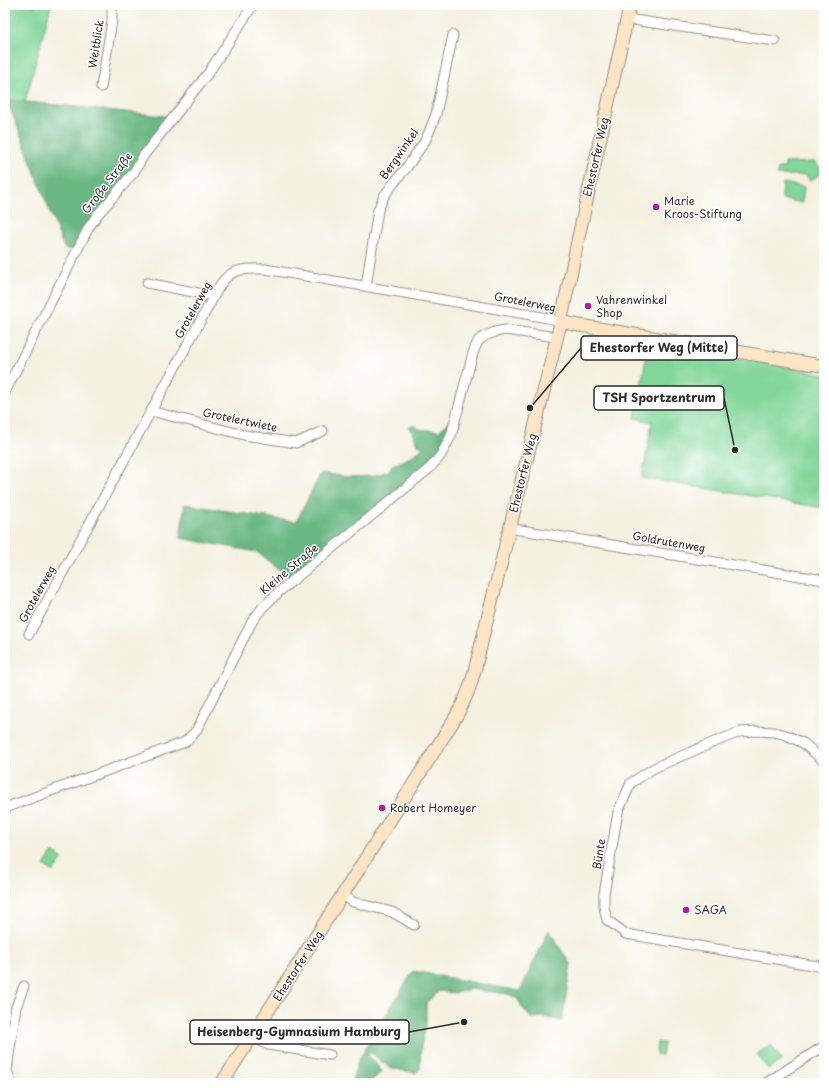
<svg xmlns="http://www.w3.org/2000/svg" width="829" height="1088" viewBox="0 0 829 1088" font-family="'Playpen Sans',sans-serif">
<style>
.green{fill:#82d699;stroke:#568062}
.forest{fill:#69b781;stroke:#4a7156}
.lines{fill:none;stroke-linecap:round;stroke-linejoin:round}
.street-casing{stroke:#908e86;stroke-width:11}
.secondary-casing{stroke:#908e86;stroke-width:14}
.street{stroke:#fff;stroke-width:9}
.secondary{stroke:#fde5c5;stroke-width:12}
.poi-dot{fill:#b5179e;stroke:#fff;stroke-width:1.5}
.labels{text-anchor:middle;stroke-width:3;stroke-linejoin:round;paint-order:stroke}
.street-label{font-size:11px;fill:#2b2b2b;stroke:#fff}
.poi-label{font-size:11px;fill:#2b2b2b;stroke:#fff;text-anchor:start}
.leader{fill:none;stroke:#2b2b2b;stroke-width:1.5}
.callout-dot{fill:#2b2b2b;stroke:#fff;stroke-width:1.5}
.callout{fill:#fff;stroke:#2b2b2b;stroke-width:1.5}
.callout-label{font-size:12px;text-anchor:middle;font-weight:bold;fill:#2b2b2b}
</style>
<rect width="100%" height="100%" fill="#fff"/>
<filter id="ink" filterUnits="userSpaceOnUse"><feTurbulence type="fractalNoise" baseFrequency=".025" numOctaves="2"/><feDisplacementMap in="SourceGraphic" scale="8" xChannelSelector="R" yChannelSelector="G"/><feConvolveMatrix kernelMatrix="1 2 1 2 8 2 1 2 1" color-interpolation-filters="sRGB"/></filter>
<filter id="wash" filterUnits="userSpaceOnUse"><feTurbulence type="fractalNoise" baseFrequency=".012" numOctaves="4" result="noise"/><feDisplacementMap in="SourceGraphic" scale="16" xChannelSelector="R" yChannelSelector="G"/><feGaussianBlur stdDeviation="0.9" result="paint"/><feColorMatrix in="noise" values="0 0 0 0 0 0 0 0 0 0 0 0 0 0 0 0 0 1.4 0 .05"/><feComposite in="paint" operator="in"/></filter>
<g filter="url(#wash)">
<rect width="100%" height="100%" fill="#f4f1e0"/>
<!-- green -->
<g class="green">
<polygon points="5,5 30,5 35,7 36,5 51,5 25,102 5,100"/>
<polygon points="815,162 823,172 810,181 806,175 777,175 778,168 785,168 785,163"/>
<polygon points="783,183 804,187 802,203 782,199"/>
<polygon points="649,342 824,374 824,508 642,478 652,422 635,418"/>
<polygon points="53,852 63,859 53,872 44,865"/>
<polygon points="657,1042 664,1043 662,1055 656,1054"/>
<polygon points="771,1045 782,1060 768,1069 757,1054"/>
</g>
<!-- forest -->
<g class="forest">
<polygon points="7,100 174,117 76,251 64,248"/>
<path d="M455,419L441,455L292,580L257,552L180,538L185,504L296,522L321,473L348,477L372,476L389,471L392,465C404,461 413,456 423,448L418,444L409,426H416L418,429L439,431L448,423Z"/>
<polygon points="549,930 571,965 562,1021 543,1017 531,1018 522,1007 518,999 508,994 471,989 455,993 439,991 426,1003 426,1026 421,1046 420,1069 416,1073 390,1068 370,1052 368,1055 382,1071 370,1083 351,1083 358,1061 413,971 520,991"/>
</g>
</g>
<g filter="url(#ink)">
<g class="lines">
<defs>
<g id="street">
<polyline points="627,19 775,41"/>
<polyline points="101,87 112,21 112,5"/>
<polyline points="147,283 214,296"/>
<polyline points="366,286 378,210 384,196 393,184 407,167 425,141 430,130 436,114 453,35"/>
<polyline points="5,392 89,227 98,214 114,196 134,172 144,155 209,72 253,5"/>
<polyline points="151,411 244,435 296,443 323,431"/>
<polyline points="509,528 824,580"/>
<path d="M29,634L214,296C217,291 220,284 224,280C234,267 251,269 265,269L548,318L561,321"/>
<polyline points="824,761 803,743 786,735 774,732 756,731 740,732 707,745 654,768 631,783 618,812 604,894 604,907 607,920 626,934 824,967"/>
<polyline points="5,809 10,806 185,742 196,731 253,620 263,607 281,590 430,468 441,455 451,436 473,353 478,341 485,336 495,332 505,330 557,337"/>
<polyline points="343,895 353,902 392,912 414,925"/>
<polyline points="252,1036 268,1045 330,1055"/>
<polyline points="11,1083 7,1071 9,1055 16,1007 24,986"/>
<polyline points="766,1083 824,1046"/>
</g>
<g id="secondary">
<polyline points="561,321 571,324 824,366"/>
<path d="M222,1083L444,736C458,714 467,699 474,673L561,321L578,239L630,5"/>
</g>
</defs>
<!-- street casing -->
<use href="#street" class="street-casing"/>
<!-- secondary casing -->
<use href="#secondary" class="secondary-casing"/>
<!-- street -->
<use href="#street" class="street"/>
<!-- secondary -->
<use href="#secondary" class="secondary"/>
</g>
</g>
<!-- markers -->
<g class="poi-dot">
<circle cx="656" cy="207" r="4"/>
<circle cx="588" cy="306" r="4"/>
<circle cx="382" cy="808" r="4"/>
<circle cx="686" cy="910" r="4"/>
</g>
<g class="labels">
<!-- street labels -->
<g class="street-label">
<text transform="translate(96 44) rotate(-81)" y="4">Weitblick</text>
<text transform="translate(399 154) rotate(-55)" y="4">Bergwinkel</text>
<text transform="translate(596 157) rotate(-77)" y="4">Ehestorfer Weg</text>
<text transform="translate(107 183) rotate(-52)" y="4">Große Straße</text>
<text transform="translate(525 302) rotate(11)" y="4">Grotelerweg</text>
<text transform="translate(193 310) rotate(-61)" y="4">Grotelerweg</text>
<text transform="translate(240 420) rotate(12)" y="4">Grotelertwiete</text>
<text transform="translate(523 473) rotate(-76)" y="4">Ehestorfer Weg</text>
<text transform="translate(669 542) rotate(10)" y="4">Goldrutenweg</text>
<text transform="translate(289 569) rotate(-40)" y="4">Kleine Straße</text>
<text transform="translate(37 594) rotate(-61)" y="4">Grotelerweg</text>
<text transform="translate(599 854) rotate(-81)" y="4">Bünte</text>
<text transform="translate(298 966) rotate(-57)" y="4">Ehestorfer Weg</text>
</g>
<!-- poi labels -->
<g class="poi-label">
<text x="664" y="205">Marie<tspan x="664" dy="13">Kroos-Stiftung</tspan></text>
<text x="596" y="304">Vahrenwinkel<tspan x="596" dy="13">Shop</tspan></text>
<text x="390" y="812">Robert Homeyer</text>
<text x="694" y="914">SAGA</text>
</g>
</g>
<!-- callouts -->
<path class="leader" d="M530 408L581 348M735 450L724 398M464 1022L409 1032"/>
<g class="callout-dot">
<circle cx="530" cy="408" r="4"/>
<circle cx="735" cy="450" r="4"/>
<circle cx="464" cy="1022" r="4"/>
</g>
<g class="callout">
<rect x="581" y="336" width="156" height="24" rx="4"/>
<rect x="594" y="386" width="130" height="24" rx="4"/>
<rect x="190" y="1020" width="219" height="24" rx="4"/>
</g>
<g class="callout-label">
<text x="659" y="352">Ehestorfer Weg (Mitte)</text>
<text x="659" y="402">TSH Sportzentrum</text>
<text x="299" y="1036">Heisenberg-Gymnasium Hamburg</text>
</g>
<!-- margin -->
<rect width="829" height="1088" fill="none" stroke="#fff" stroke-width="20"/>
</svg>
